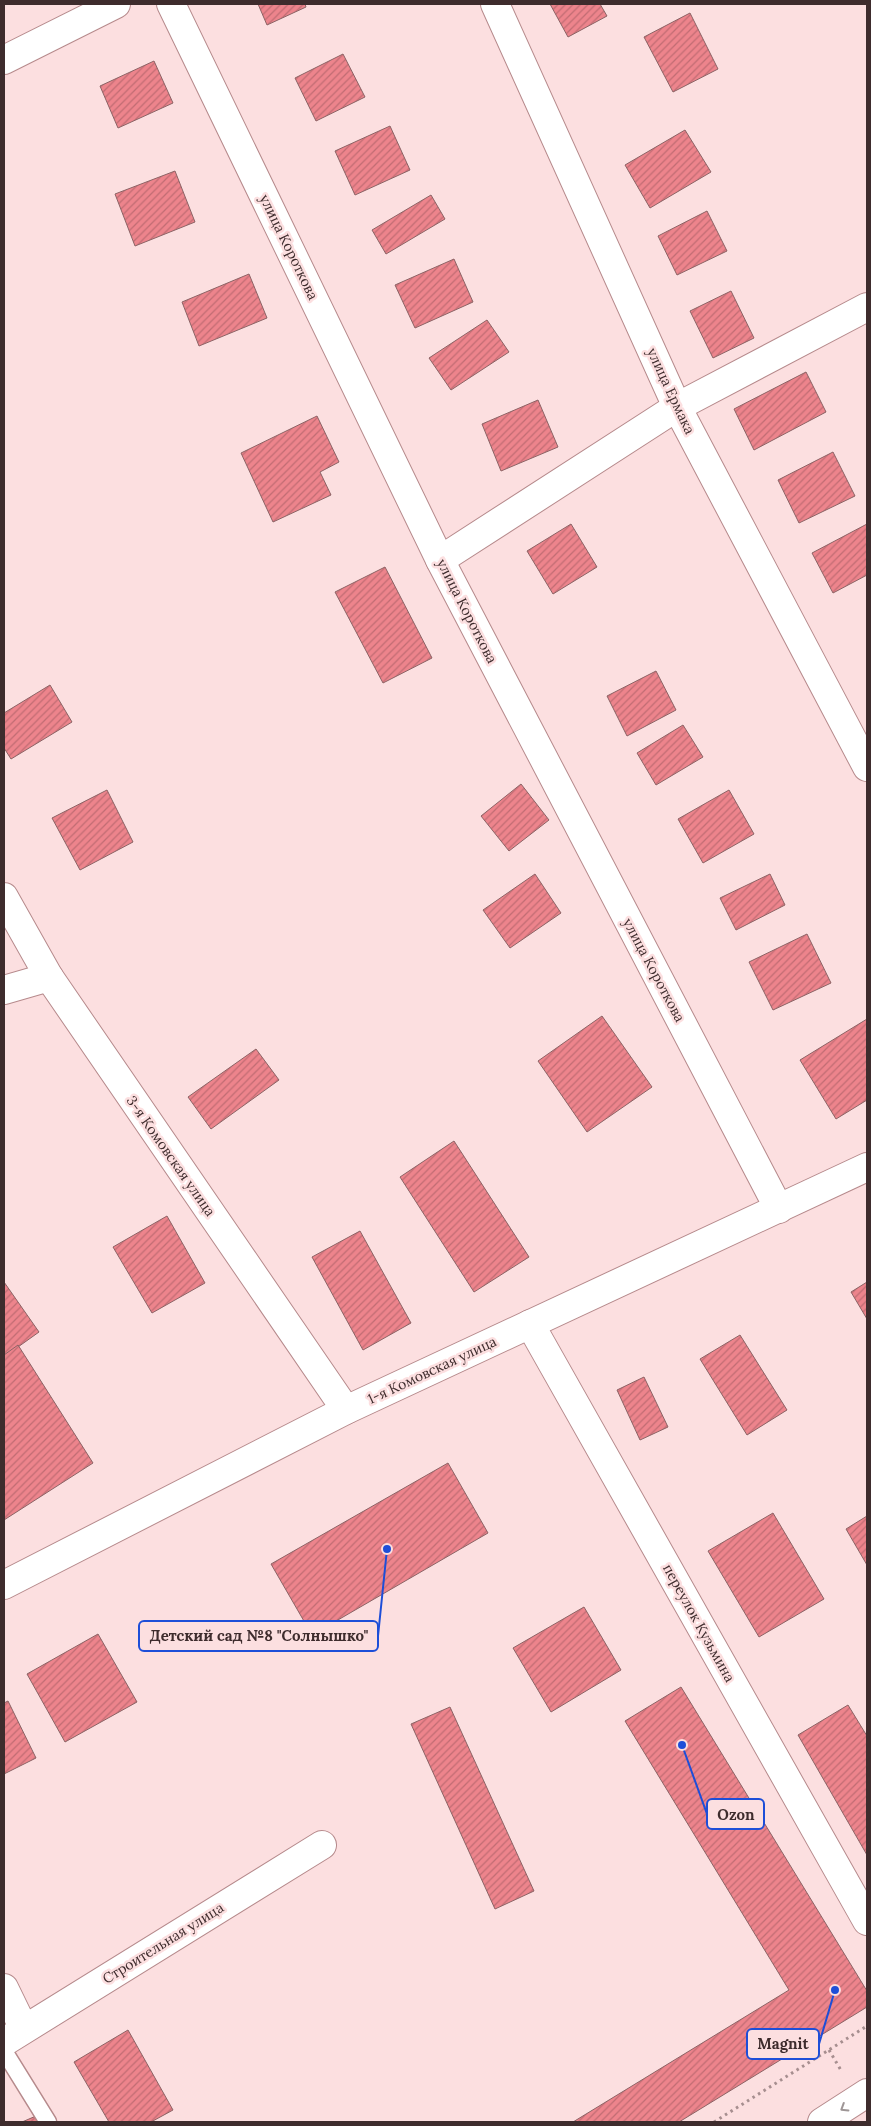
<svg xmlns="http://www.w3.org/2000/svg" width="871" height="2126" viewBox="0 0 871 2126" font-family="Lora,serif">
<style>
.building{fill:url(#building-hatch);stroke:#8c6365}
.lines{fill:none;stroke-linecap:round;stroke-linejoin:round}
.lane-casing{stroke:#b68a8c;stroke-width:19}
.street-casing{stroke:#b68a8c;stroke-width:30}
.secondary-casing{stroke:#b68a8c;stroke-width:30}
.path{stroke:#a68e8f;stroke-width:3;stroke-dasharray:2.5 4;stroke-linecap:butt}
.lane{stroke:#fff;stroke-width:16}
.street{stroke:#fff;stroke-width:28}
.secondary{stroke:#fff;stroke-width:28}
.oneway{stroke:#9e9696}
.labels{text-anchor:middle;stroke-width:5;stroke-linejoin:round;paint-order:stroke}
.street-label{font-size:14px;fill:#3e2c2d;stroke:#fcdfe0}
.leader{fill:none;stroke:#1d4ed8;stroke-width:2}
.callout-dot{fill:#1d4ed8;stroke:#fcdfe0;stroke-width:2}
.callout{fill:#fcdfe0;stroke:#1d4ed8;stroke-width:2}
.callout-label{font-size:15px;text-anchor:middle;font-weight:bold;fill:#3e2c2d}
</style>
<defs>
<pattern id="building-hatch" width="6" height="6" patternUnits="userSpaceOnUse" patternTransform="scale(1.25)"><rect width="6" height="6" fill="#ed848c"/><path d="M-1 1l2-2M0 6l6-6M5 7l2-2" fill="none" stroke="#c16c73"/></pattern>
</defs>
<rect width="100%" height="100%" fill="#fcdfe0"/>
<!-- building -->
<g class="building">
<polygon points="258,4 305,4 306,7 267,25"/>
<polygon points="550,4 600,4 607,16 568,37"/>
<polygon points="690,13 718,69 673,92 644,37"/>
<polygon points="343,54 365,97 316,121 295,78"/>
<polygon points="154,61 173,103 118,128 100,86"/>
<polygon points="390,126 410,170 355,195 335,151"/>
<polygon points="685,130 711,172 650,208 625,165"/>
<polygon points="175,171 195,222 135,246 115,194"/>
<polygon points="431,195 445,219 386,254 372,230"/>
<polygon points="707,211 727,251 677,275 658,236"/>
<polygon points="454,259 473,302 415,328 395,285"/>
<polygon points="249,274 267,318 199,346 182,302"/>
<polygon points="731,291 754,338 713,358 690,311"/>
<polygon points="487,320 509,352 451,390 429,358"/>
<polygon points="806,372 826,412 754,450 734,409"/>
<polygon points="538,400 558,447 501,471 482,424"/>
<polygon points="317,416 339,462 320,472 331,495 273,522 241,453"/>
<polygon points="833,452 855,496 799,523 778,480"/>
<polygon points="571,524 597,567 553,594 527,551"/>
<polygon points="867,524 867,575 833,593 812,553"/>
<polygon points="385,567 432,658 383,683 335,592"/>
<polygon points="656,671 676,710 627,736 607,696"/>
<polygon points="50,685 72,722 11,759 4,748 4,713"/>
<polygon points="683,725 703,757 656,785 637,753"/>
<polygon points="521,784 549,820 509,851 481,816"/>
<polygon points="107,790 133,842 80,870 52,818"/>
<polygon points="729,790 754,834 703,863 678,819"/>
<polygon points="535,874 561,913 510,948 483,910"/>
<polygon points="770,874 785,905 736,930 720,898"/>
<polygon points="807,934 831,983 773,1010 749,962"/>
<polygon points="602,1016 652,1087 587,1132 538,1061"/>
<polygon points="867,1019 867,1100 836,1119 800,1060"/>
<polygon points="256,1049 279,1080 211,1129 188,1097"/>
<polygon points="454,1141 529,1257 474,1292 400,1177"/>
<polygon points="167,1216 205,1283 152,1313 113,1247"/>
<polygon points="360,1231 411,1323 363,1350 312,1257"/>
<polygon points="4,1282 39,1332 4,1357"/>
<polygon points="867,1282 867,1319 851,1292"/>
<polygon points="740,1335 787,1410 747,1435 700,1359"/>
<polygon points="18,1345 93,1463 4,1520 4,1355"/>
<polygon points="644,1377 668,1427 640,1440 617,1390"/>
<polygon points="448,1463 488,1533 312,1635 271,1564"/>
<polygon points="773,1513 824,1599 759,1637 708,1551"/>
<polygon points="867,1516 867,1565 846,1529"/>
<polygon points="584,1607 621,1670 551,1712 513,1648"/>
<polygon points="98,1634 137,1702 65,1742 27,1674"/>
<polygon points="681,1687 867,1991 867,2007 679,2122 573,2122 789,1990 625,1721"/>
<polygon points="8,1701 36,1758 4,1774 4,1703"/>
<polygon points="848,1705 867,1736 867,1855 798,1735"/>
<polygon points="450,1707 534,1891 495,1909 411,1724"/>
<polygon points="128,2030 173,2110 151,2122 109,2122 74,2062"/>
<polygon points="36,2116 38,2122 22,2122"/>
</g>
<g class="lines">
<defs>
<polyline id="lane" points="4,2051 48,2122"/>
<g id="street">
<polyline points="171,4 440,560 779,1209"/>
<polyline points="495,4 677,407 867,767"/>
<polyline points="4,60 116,4"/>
<polyline points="440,560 677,407 867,307"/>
<polyline points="4,897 49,977 346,1410"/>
<polyline points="4,990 49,977"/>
<polyline points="530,1324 867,1921"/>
<polyline points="4,1585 346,1410 867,1167"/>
<polyline points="4,1988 24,2029"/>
<polyline points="4,2042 322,1845"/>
</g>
<polyline id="secondary" points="822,2122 867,2093"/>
</defs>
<!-- lane casing -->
<use href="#lane" class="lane-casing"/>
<!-- street casing -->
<use href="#street" class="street-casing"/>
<!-- secondary casing -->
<use href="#secondary" class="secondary-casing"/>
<!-- path -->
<g class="path">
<polyline points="829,2050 842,2072"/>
<polyline points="714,2122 867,2026"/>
</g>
<!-- lane -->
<use href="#lane" class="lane"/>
<!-- street -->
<use href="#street" class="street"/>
<!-- secondary -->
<use href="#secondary" class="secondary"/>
</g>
<!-- one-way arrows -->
<defs><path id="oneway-chevron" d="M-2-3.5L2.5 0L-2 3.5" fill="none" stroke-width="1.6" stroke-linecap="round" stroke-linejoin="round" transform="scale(1.25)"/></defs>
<use class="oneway" href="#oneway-chevron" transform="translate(844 2108) rotate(148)"/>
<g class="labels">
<!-- street labels -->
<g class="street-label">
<text transform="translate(289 247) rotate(64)" y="5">улица Короткова</text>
<text transform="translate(671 391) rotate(65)" y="5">улица Ермака</text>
<text transform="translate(467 611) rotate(63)" y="5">улица Короткова</text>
<text transform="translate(654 970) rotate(62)" y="5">улица Короткова</text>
<text transform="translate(171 1156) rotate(55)" y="5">3-я Комовская улица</text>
<text transform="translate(432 1370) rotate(-25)" y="5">1-я Комовская улица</text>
<text transform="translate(699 1623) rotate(61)" y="5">переулок Кузьмина</text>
<text transform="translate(163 1943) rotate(-32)" y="5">Строительная улица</text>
</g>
</g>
<!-- callouts -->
<path class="leader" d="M387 1549L378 1636M682 1745L707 1814M835 1990L819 2044"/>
<g class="callout-dot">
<circle cx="387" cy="1549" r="5"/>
<circle cx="682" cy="1745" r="5"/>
<circle cx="835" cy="1990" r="5"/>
</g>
<g class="callout">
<rect x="139" y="1621" width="239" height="30" rx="5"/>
<rect x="707" y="1799" width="57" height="30" rx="5"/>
<rect x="747" y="2029" width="72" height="30" rx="5"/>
</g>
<g class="callout-label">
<text x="259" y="1641">Детский сад №8 "Солнышко"</text>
<text x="736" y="1820">Ozon</text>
<text x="783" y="2049">Magnit</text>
</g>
<!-- border -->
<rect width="871" height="2126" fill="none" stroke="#3e2c2d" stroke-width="10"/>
</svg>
